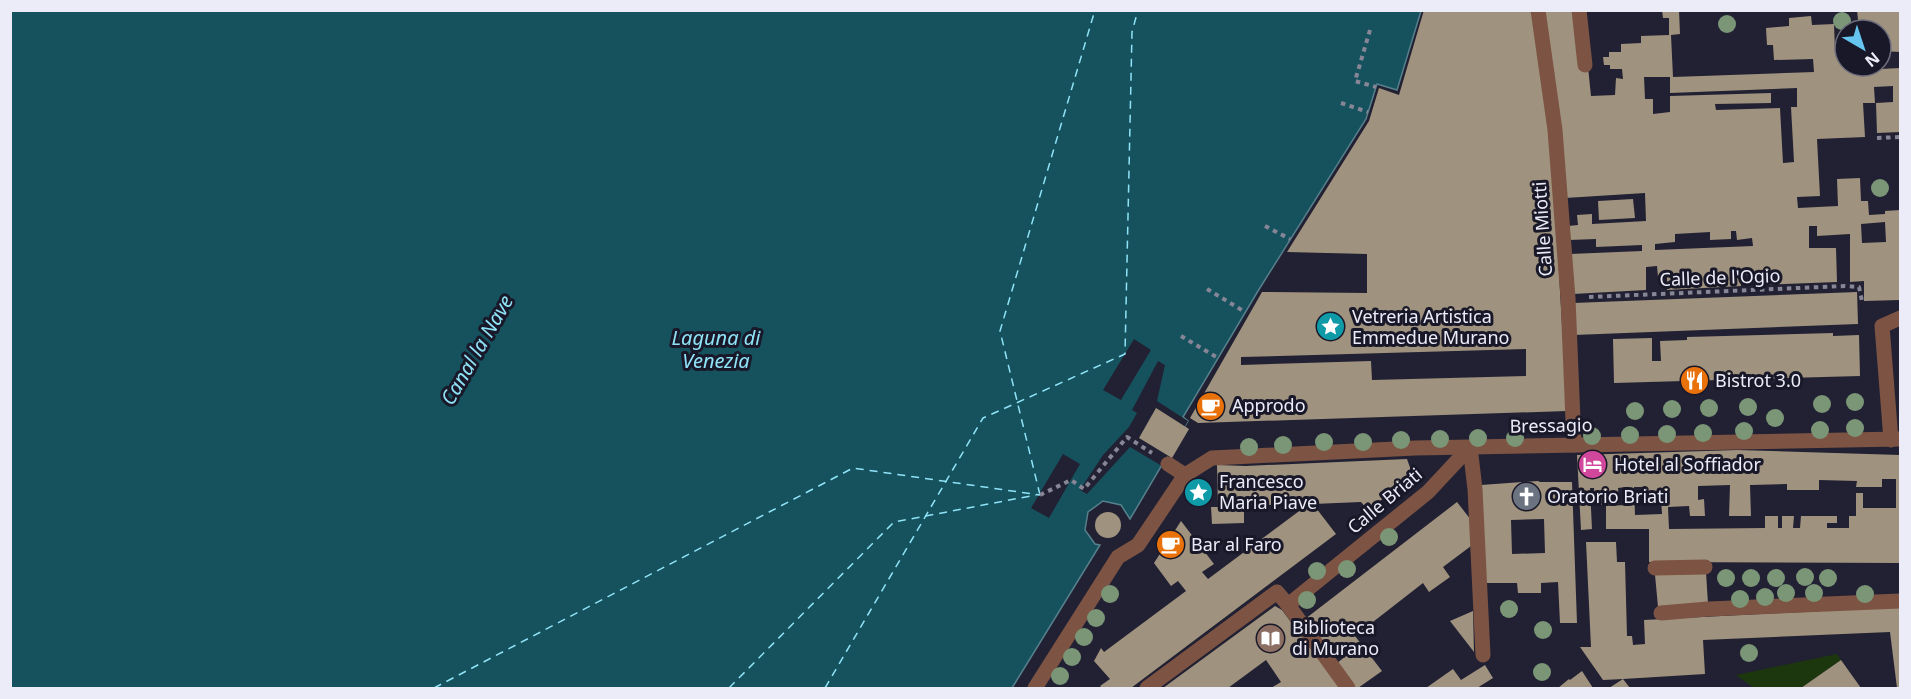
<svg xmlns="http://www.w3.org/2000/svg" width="1911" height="699" viewBox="0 0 1911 699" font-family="'Noto Sans',sans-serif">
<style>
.green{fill:#1c370d}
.water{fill:#16525e;stroke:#56808c;stroke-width:1.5}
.pier{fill:#222133}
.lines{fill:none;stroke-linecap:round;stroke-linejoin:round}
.ferry{stroke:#8fe3f7;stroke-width:1.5;stroke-dasharray:8 6;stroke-linecap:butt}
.building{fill:#9f927e;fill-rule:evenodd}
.path{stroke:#878696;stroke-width:4;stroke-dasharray:4.5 4.5;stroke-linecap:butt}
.minor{stroke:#7d5443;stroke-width:15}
.tree{fill:#7b9677}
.labels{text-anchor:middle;stroke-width:6;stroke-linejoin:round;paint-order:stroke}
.street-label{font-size:18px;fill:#ececf9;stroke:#191829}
.poi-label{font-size:18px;fill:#ececf9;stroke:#191829;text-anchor:start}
.water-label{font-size:20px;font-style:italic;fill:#8fe3f7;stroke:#191829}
</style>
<rect width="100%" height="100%" fill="#222133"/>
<!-- green -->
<polygon class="green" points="1837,654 1841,660 1801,688 1754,688 1736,675"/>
<!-- water -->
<polygon class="water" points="10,11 1421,11 1397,90 1377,84 1366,119 1258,291 1183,417 1188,421 1130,519 1121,505 1103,501 1088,512 1085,530 1095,544 1100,545 1012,688 11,688"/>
<!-- pier -->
<g class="pier">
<polygon points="1134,339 1151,350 1121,400 1103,390"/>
<polygon points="1158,361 1165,365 1157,401 1188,421 1162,466 1130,447 1087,494 1080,490 1103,455 1129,427 1137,413 1132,410"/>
<polygon points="1063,454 1080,464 1049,518 1031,508"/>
</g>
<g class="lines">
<!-- ferry -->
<g class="ferry">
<polyline points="1040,495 1000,331 1095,10"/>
<polyline points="434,688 853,468 1040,495"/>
<polyline points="729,688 894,522 1036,495"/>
<polyline points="825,688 983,418 1125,354 1132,32 1138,10"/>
</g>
</g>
<!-- building -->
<g class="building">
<path d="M1424,10H1534L1547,106L1555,205L1567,411L1198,423L1190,418L1262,292L1367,293V254L1287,252L1369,121L1379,88L1399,95ZM1526,349V376L1372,380L1371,361L1241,365V357Z"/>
<path d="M1544,10H1577L1588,67L1591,96L1615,95L1616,78L1623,79L1622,69H1610V65H1604L1603,57H1609V52H1621V44L1641,43V36L1669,35V18H1663L1662,10H1679L1680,34L1671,35L1673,77L1814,72L1813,59L1774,60L1773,45H1767L1766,28L1789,26V18L1811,16L1812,25L1834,24L1835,51H1845V66H1880V69L1900,68V132L1877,133L1876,103L1893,102V86L1874,87L1875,103H1863L1865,137L1817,139L1820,196L1797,197L1798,208L1838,206L1837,179L1860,178L1861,201H1868L1869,215L1885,214V211L1900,210V300L1864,301V281L1850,282V234L1817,236V226H1809V248H1836L1837,282L1755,285L1754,274L1740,275L1741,286L1667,290V276L1658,277L1657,266L1646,267V290L1573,294L1570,254L1642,251V245L1596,247V239L1569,240L1568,226L1578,225L1577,215L1592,214V224L1646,221L1645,193L1565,198ZM1644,77H1670V93L1797,88V107H1791L1794,162L1783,163L1780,108L1716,110L1715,104L1771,103V93L1670,96V112L1653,114V99H1645ZM1885,222L1886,242L1862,243L1861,224ZM1731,231H1736L1737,240L1752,238L1753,246L1655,250V244L1675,242V234L1710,232V240L1731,239Z"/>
<polygon points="1857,10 1900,10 1900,52 1881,51 1881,30 1859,30"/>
<polygon points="1633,199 1635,218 1599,220 1598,201"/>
<polygon points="1857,292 1858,324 1574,335 1573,303"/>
<polygon points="1833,333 1833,336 1859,335 1860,376 1614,383 1613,339 1652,338 1652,361 1661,361 1660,341 1687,340 1687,337"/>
<polygon points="1156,408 1189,429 1172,458 1139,438"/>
<path d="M1738,450L1900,455V563L1649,562V529H1606V506L1626,505V487L1618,488L1619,504L1595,505L1594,488H1590L1592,529L1581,530L1577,455ZM1882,479H1896V508H1863V493H1856V516H1849V528H1827V523H1837V516H1801L1800,528H1793L1794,516H1782V528H1778V516H1765V528L1669,529L1668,507L1689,506L1690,516H1705L1704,499L1698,500V486L1730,485L1729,516H1751L1750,485L1787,484V490H1819V480L1857,481L1856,487H1882ZM1634,487H1646L1647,498H1661L1662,514L1635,515Z"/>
<polygon points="1407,459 1413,476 1368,510 1361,502 1313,504 1336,534 1131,688 1102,688 1100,686 1110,679 1094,661 1101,648 1104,652 1186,591 1178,581 1171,586 1154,563 1181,521 1214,564 1202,572 1208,579 1310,503 1244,506 1244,523 1212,524 1211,507 1218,507 1217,465 1246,466"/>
<path d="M1538,481L1540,482H1572L1577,623H1560L1558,582L1541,583V593H1518L1517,583H1485L1481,485ZM1544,519L1545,553L1512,554L1511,520Z"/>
<polygon points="1457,502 1471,520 1471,546 1443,567 1450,577 1429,592 1423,583 1355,636 1382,671 1358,688 1355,688 1336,664 1347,655 1340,647 1331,654 1305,619"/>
<circle cx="1108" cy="525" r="13"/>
<polygon points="1586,542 1616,542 1617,562 1625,562 1627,636 1632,636 1633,645 1645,644 1644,620 1900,607 1900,688 1897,688 1890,632 1703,640 1705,674 1623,679 1630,688 1609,688 1623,679 1603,680 1580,647 1591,647"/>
<polygon points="1706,572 1708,604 1658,607 1655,575"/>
<polygon points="1275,606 1282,610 1340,688 1271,688 1281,682 1266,660 1228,688 1163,688"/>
<polygon points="1473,611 1474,652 1450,621"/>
<polygon points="1841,660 1861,688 1801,688"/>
<polygon points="1485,665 1493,678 1477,688 1426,688 1453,669 1461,680"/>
<polygon points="1582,671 1593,688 1558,688 1569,679 1570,680"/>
</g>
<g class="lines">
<!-- path -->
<g class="path">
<polyline points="1370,30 1355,81 1376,87"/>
<polyline points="1341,103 1368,112"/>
<polyline points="1877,138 1900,137"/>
<polyline points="1265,226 1290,239"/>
<polyline points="1207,289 1245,312"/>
<polyline points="1589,297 1845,286 1859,287 1862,301"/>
<polyline points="1181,336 1218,358"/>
<polyline points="1040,495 1071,480 1084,489 1127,437 1152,453"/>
</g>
<!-- minor -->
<g class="minor">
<polyline points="1538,10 1555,130 1568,298 1574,445"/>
<polyline points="1579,10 1585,65"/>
<polyline points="1891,440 1882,326 1900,318"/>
<polyline points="1168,464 1185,475"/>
<polyline points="1655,568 1705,567"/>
<polyline points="1288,605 1348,688"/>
<polyline points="1661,613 1708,609 1900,601"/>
<polyline points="1035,688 1118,557 1138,545 1185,475 1212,458 1415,448 1900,439"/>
<polyline points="1147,688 1277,592 1288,605 1428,492 1470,447 1475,489 1483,655"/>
</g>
</g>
<!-- trees -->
<g class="tree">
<circle cx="1842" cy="21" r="9"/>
<circle cx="1727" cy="24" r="9"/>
<circle cx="1880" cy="188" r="9"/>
<circle cx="1855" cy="402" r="9"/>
<circle cx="1822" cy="404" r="9"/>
<circle cx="1748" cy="407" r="9"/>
<circle cx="1709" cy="408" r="9"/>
<circle cx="1672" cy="409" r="9"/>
<circle cx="1635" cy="411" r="9"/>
<circle cx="1775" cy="418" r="9"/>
<circle cx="1855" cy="428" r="9"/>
<circle cx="1820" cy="430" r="9"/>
<circle cx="1744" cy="431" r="9"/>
<circle cx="1703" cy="433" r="9"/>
<circle cx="1667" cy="434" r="9"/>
<circle cx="1630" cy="435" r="9"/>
<circle cx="1592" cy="436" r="9"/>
<circle cx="1478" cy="438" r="9"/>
<circle cx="1515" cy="438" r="9"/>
<circle cx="1440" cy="439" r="9"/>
<circle cx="1401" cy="440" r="9"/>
<circle cx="1324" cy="442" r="9"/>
<circle cx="1363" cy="442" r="9"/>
<circle cx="1283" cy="445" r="9"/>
<circle cx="1249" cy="447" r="9"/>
<circle cx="1389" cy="537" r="9"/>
<circle cx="1347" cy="569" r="9"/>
<circle cx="1317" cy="571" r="9"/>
<circle cx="1805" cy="577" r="9"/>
<circle cx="1726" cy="578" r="9"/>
<circle cx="1751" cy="578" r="9"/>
<circle cx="1776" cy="578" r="9"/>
<circle cx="1828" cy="578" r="9"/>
<circle cx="1786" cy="593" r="9"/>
<circle cx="1814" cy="593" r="9"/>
<circle cx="1110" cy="594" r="9"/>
<circle cx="1865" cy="594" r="9"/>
<circle cx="1765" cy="597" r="9"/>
<circle cx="1740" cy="599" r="9"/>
<circle cx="1307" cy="600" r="9"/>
<circle cx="1509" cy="609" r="9"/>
<circle cx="1096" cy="618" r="9"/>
<circle cx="1543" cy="630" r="9"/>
<circle cx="1084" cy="637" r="9"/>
<circle cx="1749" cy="653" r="9"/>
<circle cx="1072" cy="657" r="9"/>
<circle cx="1542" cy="672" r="9"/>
<circle cx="1060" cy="676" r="9"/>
</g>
<!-- icons -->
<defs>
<symbol id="sight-disc" viewBox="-11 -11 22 22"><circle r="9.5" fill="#0f9aa8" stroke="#191829"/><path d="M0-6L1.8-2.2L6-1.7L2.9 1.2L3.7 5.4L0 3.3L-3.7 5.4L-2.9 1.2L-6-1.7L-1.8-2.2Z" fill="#fff"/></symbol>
<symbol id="restaurant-disc" viewBox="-11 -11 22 22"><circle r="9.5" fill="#e8710a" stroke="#191829"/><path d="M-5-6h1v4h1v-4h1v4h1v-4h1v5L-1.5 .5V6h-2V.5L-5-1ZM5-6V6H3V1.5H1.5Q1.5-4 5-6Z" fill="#fff"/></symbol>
<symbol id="cafe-disc" viewBox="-11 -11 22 22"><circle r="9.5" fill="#e8710a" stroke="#191829"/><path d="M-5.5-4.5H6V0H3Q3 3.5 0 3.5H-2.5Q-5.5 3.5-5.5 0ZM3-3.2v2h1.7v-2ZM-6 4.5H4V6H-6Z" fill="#fff"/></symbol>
<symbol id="hotel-disc" viewBox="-11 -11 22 22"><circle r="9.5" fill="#d1479c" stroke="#191829"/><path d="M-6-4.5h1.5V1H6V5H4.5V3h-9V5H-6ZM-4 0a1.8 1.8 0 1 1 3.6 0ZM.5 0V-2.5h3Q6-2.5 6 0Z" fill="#fff"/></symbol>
<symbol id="church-disc" viewBox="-11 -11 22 22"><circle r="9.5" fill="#6b7280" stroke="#191829"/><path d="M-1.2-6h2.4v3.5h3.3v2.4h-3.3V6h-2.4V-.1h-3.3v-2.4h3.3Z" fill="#fff"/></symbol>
<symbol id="library-disc" viewBox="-11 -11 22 22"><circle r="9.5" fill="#8d6e63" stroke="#191829"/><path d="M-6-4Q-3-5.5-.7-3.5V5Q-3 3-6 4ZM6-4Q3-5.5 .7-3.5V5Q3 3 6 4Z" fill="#fff"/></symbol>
</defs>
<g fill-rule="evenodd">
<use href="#sight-disc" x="1314" y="310" width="33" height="33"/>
<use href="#restaurant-disc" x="1678" y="364" width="33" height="33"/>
<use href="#cafe-disc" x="1194" y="390" width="33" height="33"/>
<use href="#hotel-disc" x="1576" y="448" width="33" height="33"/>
<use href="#sight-disc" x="1182" y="476" width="33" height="33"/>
<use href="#church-disc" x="1510" y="480" width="33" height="33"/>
<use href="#cafe-disc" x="1154" y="528" width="33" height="33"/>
<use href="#library-disc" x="1254" y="622" width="33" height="33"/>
</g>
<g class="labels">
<!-- street labels -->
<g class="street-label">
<text transform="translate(1543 229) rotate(-94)" y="6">Calle Miotti</text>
<text transform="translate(1720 278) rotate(-2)" y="6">Calle de l'Ogio</text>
<text transform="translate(1551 426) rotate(-1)" y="6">Bressagio</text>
<text transform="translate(1385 501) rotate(-40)" y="6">Calle Briati</text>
</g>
<!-- poi labels -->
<g class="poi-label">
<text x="1352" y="323">Vetreria Artistica<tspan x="1352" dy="21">Emmedue Murano</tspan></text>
<text x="1715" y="387">Bistrot 3.0</text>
<text x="1232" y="412">Approdo</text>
<text x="1614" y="471">Hotel al Soffiador</text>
<text x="1219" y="488">Francesco<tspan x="1219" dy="21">Maria Piave</tspan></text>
<text x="1547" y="503">Oratorio Briati</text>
<text x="1191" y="551">Bar al Faro</text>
<text x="1292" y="634">Biblioteca<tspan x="1292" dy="21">di Murano</tspan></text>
</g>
<!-- water labels -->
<g class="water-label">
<text x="716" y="345">Laguna di<tspan x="716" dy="23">Venezia</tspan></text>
<text transform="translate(477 350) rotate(-60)" y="7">Canal la Nave</text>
</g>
</g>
<!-- border -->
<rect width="1911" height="699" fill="none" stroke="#ececf9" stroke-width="24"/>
<!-- north arrow -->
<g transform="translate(1863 48) rotate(141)"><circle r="28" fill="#191829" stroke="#6d6d7c" stroke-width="1.5"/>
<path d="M0-4.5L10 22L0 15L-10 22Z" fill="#65c5ee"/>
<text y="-9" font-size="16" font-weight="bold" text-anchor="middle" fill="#ececf9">N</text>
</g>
</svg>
